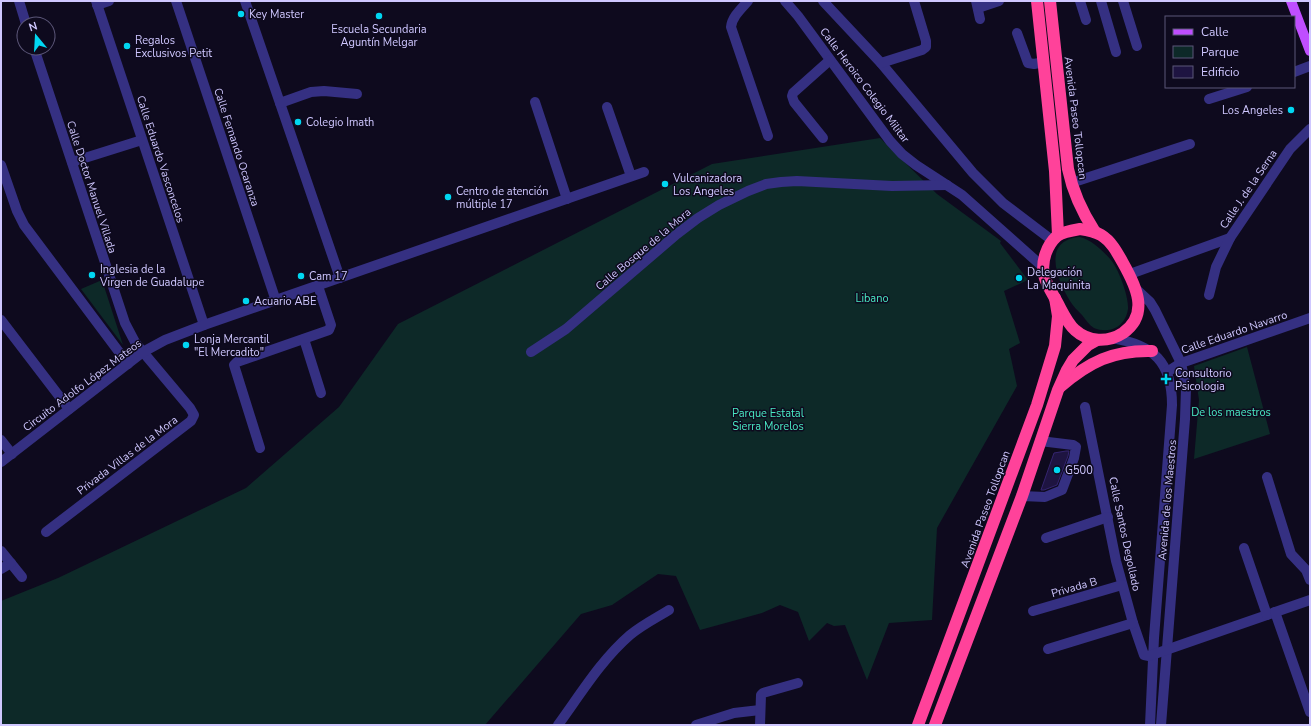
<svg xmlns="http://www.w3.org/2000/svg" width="1311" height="726" viewBox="0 0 1311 726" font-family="'Nunito Sans',sans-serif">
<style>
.green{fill:#0d2928}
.building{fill:#1e1441;stroke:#34246f}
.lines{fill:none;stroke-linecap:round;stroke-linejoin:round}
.minor{stroke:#353082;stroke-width:10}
.major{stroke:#bf4eff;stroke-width:10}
.highway{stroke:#ff429a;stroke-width:12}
.poi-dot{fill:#00d7f2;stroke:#0e0a1e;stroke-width:1.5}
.labels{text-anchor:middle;stroke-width:3;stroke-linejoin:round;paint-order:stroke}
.poi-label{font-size:11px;fill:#cfc7ff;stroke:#0e0a1e;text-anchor:start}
.street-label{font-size:11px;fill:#cfc7ff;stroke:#0e0a1e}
.park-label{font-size:11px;fill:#49e9c3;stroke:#0e0a1e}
</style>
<rect width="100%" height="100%" fill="#0e0a1e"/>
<!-- green -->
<g class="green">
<polygon points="880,138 937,194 1001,241 1000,243 1028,280 1004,291 1020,343 1009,349 1017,386 937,528 932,620 889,623 867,680 845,625 834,626 827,623 809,641 798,612 780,605 762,613 700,630 676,576 658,574 612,605 581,614 485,725 1,725 1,601 58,578 246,488 339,407 398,324 712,164"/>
<path d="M1080,237C1092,240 1103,251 1111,260C1119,270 1129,297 1128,309C1127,317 1122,325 1115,328C1109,331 1101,331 1094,328C1089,325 1086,320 1082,315C1078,311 1073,306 1070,301C1057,280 1041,240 1080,237Z"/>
<polygon points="102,280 123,345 81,289"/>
<polygon points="1247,347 1270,434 1194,459 1199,400 1194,366"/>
</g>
<!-- building -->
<polygon class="building" points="1066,451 1069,451 1068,456 1057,485 1044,490 1041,490 1054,453"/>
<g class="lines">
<!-- minor -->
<g class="minor">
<polyline points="19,1 26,24"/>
<polyline points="96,1 204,325"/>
<polyline points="176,1 276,301"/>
<polyline points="245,1 340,278"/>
<path d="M748,1C741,9 732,17 731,27L768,136"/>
<polyline points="785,1 798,16 890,141 902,154 916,165 962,195 1043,267"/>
<polyline points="823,1 881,63 973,173 1003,203 1053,241"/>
<polyline points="976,1 980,19"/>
<polyline points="1080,1 1086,20"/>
<polyline points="1101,1 1116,52"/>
<polyline points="1123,1 1137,46"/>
<polyline points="97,5 109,1"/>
<polyline points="978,8 999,1"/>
<polyline points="1017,33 1028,63 1034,64 1044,62"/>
<polyline points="34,48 125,323 135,342 143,352 190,408 194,415 191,421 46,532"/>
<polyline points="881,63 922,50 926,47 926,41 914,1"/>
<polyline points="1294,72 1310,66"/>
<polyline points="1209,99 1247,87"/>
<polyline points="535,102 567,199"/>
<polyline points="280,103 311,92 324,91 357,94"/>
<polyline points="607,107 631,176"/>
<polyline points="823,138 794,102 792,96 793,93 830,60"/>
<polyline points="72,162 142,140"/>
<polyline points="1,165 17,211 24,225 128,364"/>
<polyline points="1071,183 1190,144"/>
<polyline points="1130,274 1230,238"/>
<polyline points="1137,290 1150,302 1155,310 1181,363 1186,388 1185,419 1161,725"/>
<polyline points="1209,295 1216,267 1230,238 1290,149 1310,129"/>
<polyline points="1,320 69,409"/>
<path d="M1112,338C1154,345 1172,362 1172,405L1154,638L1150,725"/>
<polyline points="304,339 321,393"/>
<polyline points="531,352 566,329 677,234 698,218 719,205 748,191 766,184 781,182 797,181 892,186 947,185"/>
<polyline points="1167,372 1181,363 1190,360 1310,318"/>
<polyline points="1085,407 1116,561 1133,623 1144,655 1149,656 1166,650 1310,600"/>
<polyline points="1,440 12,454"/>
<polyline points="260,448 234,365 237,362 329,330 331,325 318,286"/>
<polyline points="1,462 143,352 165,340 204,325 644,172"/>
<polyline points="1267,477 1291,554 1306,570 1310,580"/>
<polyline points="1022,496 1045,497 1062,490 1074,458 1076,447 1073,445 1040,441"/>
<polyline points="1046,538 1108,517"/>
<polyline points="1244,548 1267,615"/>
<polyline points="1,551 22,577"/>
<polyline points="1,569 11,563"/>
<polyline points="1033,611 1122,585"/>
<polyline points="1275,612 1310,712"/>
<polyline points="1048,649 1133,623"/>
<path d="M558,725C580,695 601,660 630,635C642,625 656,618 669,610"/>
<polyline points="696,725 734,713 760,710"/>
<polyline points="760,725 761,695 763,693 798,683"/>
</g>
<!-- major -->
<polyline class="major" points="1291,1 1310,51"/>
<!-- highway -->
<g class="highway">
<polyline points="1037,1 1055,171 1058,235"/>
<path d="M1050,1L1068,169C1073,193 1082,212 1095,232"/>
<path d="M1080,229C1087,230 1094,231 1101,235C1111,241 1117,252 1123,263C1136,286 1150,314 1123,333C1108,343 1088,342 1075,330C1067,323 1062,311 1057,302C1052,293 1046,284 1044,275C1041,261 1047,245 1057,236C1062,232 1074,230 1080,229Z"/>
<path d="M1060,387C1089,362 1113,350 1152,351"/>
<polyline points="918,725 1037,405 1055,346 1058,316 1055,298"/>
<polyline points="935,725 1022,496 1058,390 1067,370 1073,360 1088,345 1097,340"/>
</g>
</g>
<!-- markers -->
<g class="poi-dot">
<circle cx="241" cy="14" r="4"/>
<circle cx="379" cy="16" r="4"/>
<circle cx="127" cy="46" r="4"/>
<circle cx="1291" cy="110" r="4"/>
<circle cx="298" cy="122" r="4"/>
<circle cx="665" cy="184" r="4"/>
<circle cx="448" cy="197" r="4"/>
<circle cx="92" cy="275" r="4"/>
<circle cx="301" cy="276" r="4"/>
<circle cx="1019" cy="278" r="4"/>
<circle cx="246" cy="301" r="4"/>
<circle cx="186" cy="345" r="4"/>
<path d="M1164 373h4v4h4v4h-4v4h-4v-4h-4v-4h4z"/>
<circle cx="1057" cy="470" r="4"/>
</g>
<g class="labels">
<!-- poi labels -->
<g class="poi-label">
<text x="249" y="18">Key Master</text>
<text x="379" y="33" text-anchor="middle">Escuela Secundaria<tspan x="379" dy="13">Aguntín Melgar</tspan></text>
<text x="135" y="44">Regalos<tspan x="135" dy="13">Exclusivos Petit</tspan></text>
<text x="1283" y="114" text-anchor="end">Los Angeles</text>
<text x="306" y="126">Colegio Imath</text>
<text x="673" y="182">Vulcanizadora<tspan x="673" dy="13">Los Angeles</tspan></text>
<text x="456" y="195">Centro de atención<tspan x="456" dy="13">múltiple 17</tspan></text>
<text x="100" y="273">Inglesia de la<tspan x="100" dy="13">Virgen de Guadalupe</tspan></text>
<text x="1027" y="276">Delegación<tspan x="1027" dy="13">La Maquinita</tspan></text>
<text x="309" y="280">Cam 17</text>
<text x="254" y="305">Acuario ABE</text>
<text x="194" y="343">Lonja Mercantil<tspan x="194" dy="13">"El Mercadito"</tspan></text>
<text x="1175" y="377">Consultorio<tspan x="1175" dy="13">Psicologia</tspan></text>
<text x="1065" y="474">G500</text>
</g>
<!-- street labels -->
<g class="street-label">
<text transform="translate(865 85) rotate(53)" y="4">Calle Heroico Colegio Militar</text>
<text transform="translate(1076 118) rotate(83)" y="4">Avenida Paseo Tollopcan</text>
<text transform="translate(237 147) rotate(72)" y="4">Calle Fernando Ocaranza</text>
<text transform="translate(161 159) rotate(72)" y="4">Calle Eduardo Vasconcelos</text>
<text transform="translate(92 187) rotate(72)" y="4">Calle Doctor Manuel Villada</text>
<text transform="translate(1248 189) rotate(-56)" y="4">Calle J. de la Serna</text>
<text transform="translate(643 249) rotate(-40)" y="4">Calle Bosque de la Mora</text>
<text transform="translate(1234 332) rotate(-19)" y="4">Calle Eduardo Navarro</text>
<text transform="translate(82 385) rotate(-37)" y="4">Circuito Adolfo López Mateos</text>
<text transform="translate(127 455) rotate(-37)" y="4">Privada Villas de la Mora</text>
<text transform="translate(1167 500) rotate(-85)" y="4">Avenida de los Maestros</text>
<text transform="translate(985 509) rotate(-70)" y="4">Avenida Paseo Tollopcan</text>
<text transform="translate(1125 534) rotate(78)" y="4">Calle Santos Degollado</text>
<text transform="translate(1074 587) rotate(-16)" y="4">Privada B</text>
</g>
<!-- park labels -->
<g class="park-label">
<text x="872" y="302">Libano</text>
<text x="1231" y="416">De los maestros</text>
<text x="768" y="417">Parque Estatal<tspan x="768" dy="13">Sierra Morelos</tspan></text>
</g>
</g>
<!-- border -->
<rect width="1311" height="726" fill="none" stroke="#cfc7ff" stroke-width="4"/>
<!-- legend -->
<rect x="1165" y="16" width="130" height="72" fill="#0e0a1e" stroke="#5b5678"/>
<rect x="1173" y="29" width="20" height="6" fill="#bf4eff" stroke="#5b5678"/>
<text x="1201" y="36" font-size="12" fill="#cfc7ff">Calle</text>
<rect x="1173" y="46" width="20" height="12" fill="#0d2928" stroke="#5b5678"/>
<text x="1201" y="56" font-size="12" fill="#cfc7ff">Parque</text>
<rect x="1173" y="66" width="20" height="12" fill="#1e1441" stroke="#5b5678"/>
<text x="1201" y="76" font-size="12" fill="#cfc7ff">Edificio</text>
<!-- north arrow -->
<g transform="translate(36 36) rotate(342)"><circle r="19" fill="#0e0a1e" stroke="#5b5678"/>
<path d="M0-3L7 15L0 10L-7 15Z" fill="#00d7f2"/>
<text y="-6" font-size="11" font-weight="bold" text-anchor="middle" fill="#cfc7ff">N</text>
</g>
</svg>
